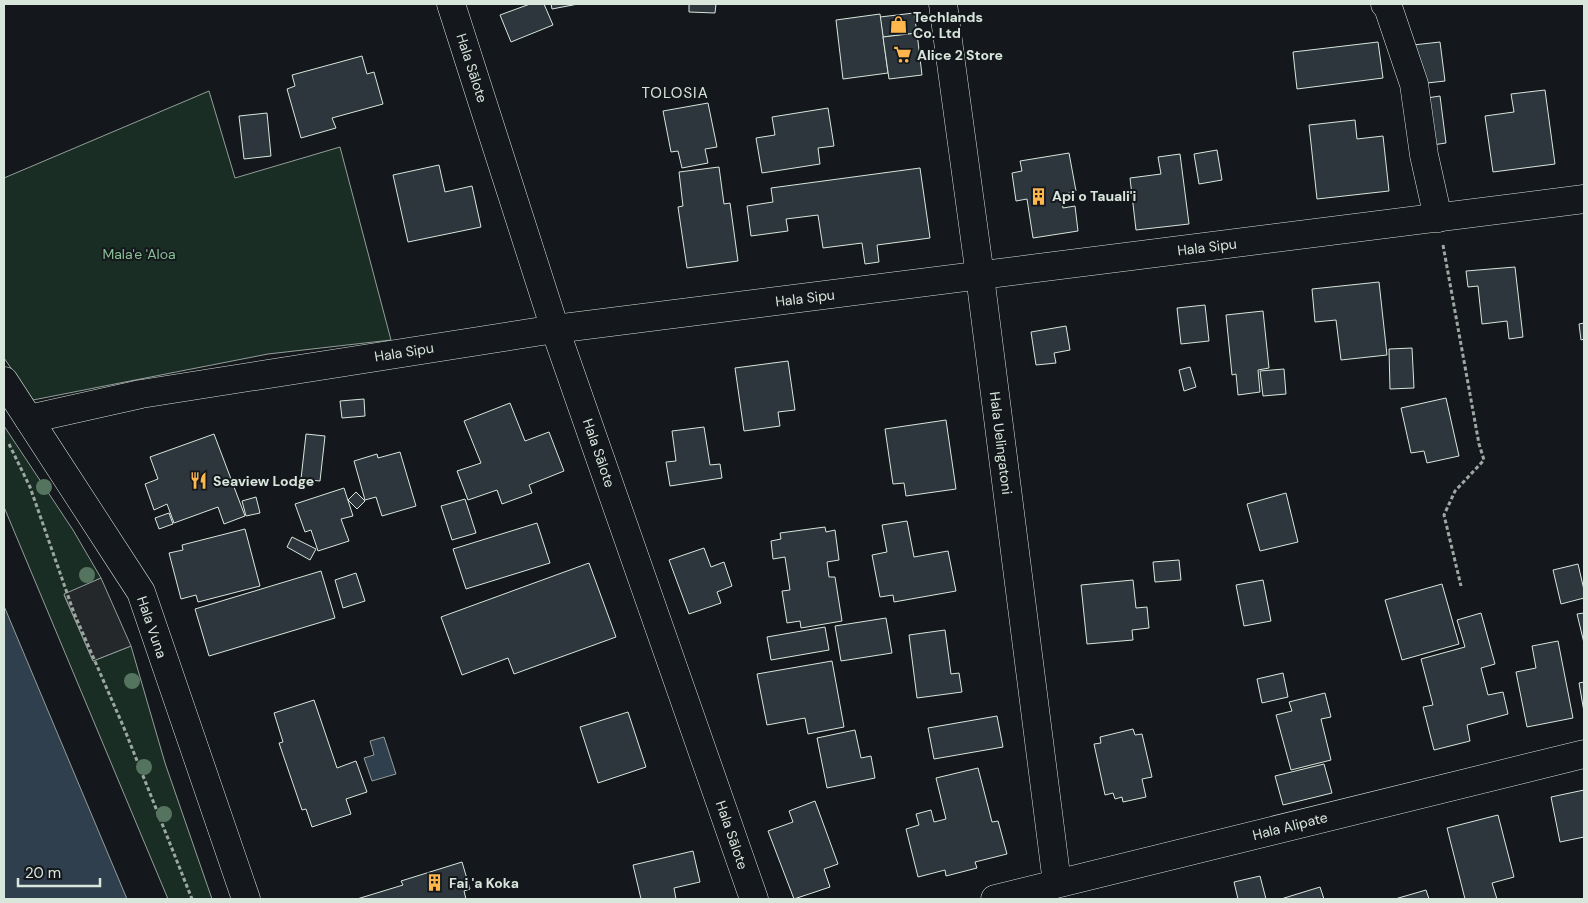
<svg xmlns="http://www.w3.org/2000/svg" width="1588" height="903" viewBox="0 0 1588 903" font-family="'DM Sans',sans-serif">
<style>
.green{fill:#1a2d24;stroke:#939e99}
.parking{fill:#24282b;stroke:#939e99}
.water{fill:#2f3f4d;stroke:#939e99}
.building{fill:#2c363c;stroke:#d8e6dc}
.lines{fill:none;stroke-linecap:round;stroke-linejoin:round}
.minor-casing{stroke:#d8e6dc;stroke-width:29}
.path{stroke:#9da8a2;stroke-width:3;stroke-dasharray:4 2.5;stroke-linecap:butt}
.minor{stroke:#14181c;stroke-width:28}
.tree{fill:#55745f}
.labels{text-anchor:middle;stroke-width:4;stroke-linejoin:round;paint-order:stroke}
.poi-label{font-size:14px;font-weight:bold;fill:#d8e6dc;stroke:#14181c;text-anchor:start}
.street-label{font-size:14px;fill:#d8e6dc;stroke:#14181c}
.park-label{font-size:14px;fill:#8ac095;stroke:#14181c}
.neighbourhood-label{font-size:15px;letter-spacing:1px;fill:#d8e6dc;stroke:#14181c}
</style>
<rect width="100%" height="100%" fill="#14181c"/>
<!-- green -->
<g class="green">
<polygon points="209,91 235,178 340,147 391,340 268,354 33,400 4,358 4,178"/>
<polygon points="4,426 73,530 101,578 64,595 93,661 131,646 165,763 212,899 168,899 4,507"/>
</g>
<!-- parking -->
<polygon class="parking" points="101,578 131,646 93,661 64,594"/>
<!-- water -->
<g class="water">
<polygon points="4,606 127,899 4,899"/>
<polygon points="384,737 396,774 372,781 364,758 374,755 370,741"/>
</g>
<!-- building -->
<g class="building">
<polygon points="530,4 544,4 553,25 511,42 500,15"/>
<polygon points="551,4 578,4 552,9"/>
<polygon points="689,4 716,4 715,13 689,12"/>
<polygon points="914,13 917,33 883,37 880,17"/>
<polygon points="880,14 888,73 843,79 836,20"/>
<polygon points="917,33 922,75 889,79 883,37"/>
<polygon points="1378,42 1383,78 1297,89 1293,52"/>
<polygon points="1440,42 1445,81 1418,84 1413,45"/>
<polygon points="362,56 367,74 374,72 383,104 332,118 336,128 301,138 287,89 295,86 292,75"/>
<polygon points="1545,90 1555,164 1493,172 1485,116 1514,112 1511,94"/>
<polygon points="1440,96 1446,143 1425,146 1420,99"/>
<polygon points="708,103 717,147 705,149 708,163 682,168 678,151 671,152 663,111"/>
<polygon points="828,108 834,146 818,148 820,164 762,173 756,138 775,135 772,117"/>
<polygon points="267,113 271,156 244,159 239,116"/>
<polygon points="1355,120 1357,139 1383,136 1389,191 1317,199 1309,125"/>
<polygon points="1217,150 1222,180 1199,184 1194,154"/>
<polygon points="1069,153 1076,191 1061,194 1063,208 1075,206 1078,231 1033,238 1027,199 1016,201 1012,173 1022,171 1020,161"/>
<polygon points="1180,154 1189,224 1136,230 1130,178 1161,174 1158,157"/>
<polygon points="439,165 445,192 472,186 481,227 408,242 393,175"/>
<polygon points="719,167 724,204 730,203 738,261 687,268 678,207 683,206 679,172"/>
<polygon points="920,168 930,238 877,245 879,262 865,264 862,243 823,248 818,215 786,219 788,231 751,236 747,206 773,202 771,188"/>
<polygon points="1515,267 1523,337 1509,339 1507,321 1482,324 1478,286 1468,287 1466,271"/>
<polygon points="1379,282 1387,355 1341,360 1336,320 1315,322 1312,289"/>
<polygon points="1205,305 1209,341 1181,344 1177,308"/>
<polygon points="1263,311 1269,368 1258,370 1260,392 1238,395 1236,374 1232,375 1226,315"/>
<polygon points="1584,323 1584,339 1581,340 1579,324"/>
<polygon points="1066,326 1070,350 1054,353 1056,363 1036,365 1031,332"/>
<polygon points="1412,348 1414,388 1390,389 1389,349"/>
<polygon points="788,361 795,410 778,412 780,426 744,431 735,368"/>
<polygon points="1190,367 1196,387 1184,391 1179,370"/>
<polygon points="1284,369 1286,394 1263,396 1260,371"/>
<polygon points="1446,398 1459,456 1427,463 1424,451 1411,453 1401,408"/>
<polygon points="364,399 365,416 342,418 340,401"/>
<polygon points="510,403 525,441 549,432 564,471 529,485 532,493 502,504 497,490 468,500 457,471 481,463 464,421"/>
<polygon points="946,420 956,489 906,496 904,483 893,484 885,429"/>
<polygon points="704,427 710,465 720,464 722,478 670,486 666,462 676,461 672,431"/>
<polygon points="214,434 245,516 224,524 218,507 174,523 167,504 154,510 145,484 158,479 150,457"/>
<polygon points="306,434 325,436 320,481 301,479"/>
<polygon points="400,452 416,506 382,516 376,497 365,500 354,461 377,454 378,458"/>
<polygon points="344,488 353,516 341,519 349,541 318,551 311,530 305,532 295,504"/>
<polygon points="356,492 365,501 357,509 348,500"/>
<polygon points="1286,493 1298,542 1260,551 1247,504"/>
<polygon points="256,497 260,513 246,516 242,501"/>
<polygon points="465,499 476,533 452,540 441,506"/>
<polygon points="169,513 173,524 159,529 155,518"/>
<polygon points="907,521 914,557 948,551 956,591 894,602 893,595 880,597 872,555 887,552 882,525"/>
<polygon points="537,523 550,563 466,589 453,549"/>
<polygon points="825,527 826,532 835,530 839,560 827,562 829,577 835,577 842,621 801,628 800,621 787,623 782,591 790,590 785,557 773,559 771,541 781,539 780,533"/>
<polygon points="245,529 260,586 198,602 196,595 181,599 169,553 183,550 182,545"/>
<polygon points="292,537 316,549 310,560 287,547"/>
<polygon points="704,548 711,567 724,562 732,586 717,592 721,603 689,614 669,560"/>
<polygon points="1179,560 1181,580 1155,582 1153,562"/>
<polygon points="589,563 616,637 514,674 508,658 462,675 441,617"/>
<polygon points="1578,564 1584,590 1584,598 1561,604 1553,570"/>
<polygon points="321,571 335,618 209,656 195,609"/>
<polygon points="356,573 365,601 343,608 335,580"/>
<polygon points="1133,580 1136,608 1147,607 1149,628 1132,630 1133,640 1087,644 1081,585"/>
<polygon points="1263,580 1271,621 1244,626 1236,585"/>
<polygon points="1442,584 1459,644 1402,660 1385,600"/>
<polygon points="1481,613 1495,664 1481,668 1488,695 1503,692 1508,714 1467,725 1470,741 1434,750 1423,707 1433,705 1421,659 1465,647 1457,620"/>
<polygon points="1584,613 1584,643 1577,614"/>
<polygon points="886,618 892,653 841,661 835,626"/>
<polygon points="825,627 829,650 771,660 767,637"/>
<polygon points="945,630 951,674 959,673 962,692 917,698 909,635"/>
<polygon points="1558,641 1573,718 1527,727 1516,672 1536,668 1532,646"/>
<polygon points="832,661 844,727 808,734 805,718 767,725 757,674"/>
<polygon points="1283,673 1288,697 1262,703 1257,679"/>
<polygon points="1584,682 1584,712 1579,683"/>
<polygon points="1325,693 1331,717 1321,719 1331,760 1291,770 1276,715 1292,711 1289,702"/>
<polygon points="314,700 337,768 356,761 367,792 346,799 351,814 312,827 306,809 302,810 279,743 283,742 274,713"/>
<polygon points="628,712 646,767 598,783 580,727"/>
<polygon points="997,716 1003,747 934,759 928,728"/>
<polygon points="1133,729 1135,735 1142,734 1152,777 1142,779 1146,797 1123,802 1122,797 1115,799 1113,793 1105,795 1094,744 1101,743 1100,737"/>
<polygon points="855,730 861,758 871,756 875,778 827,788 817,738"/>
<polygon points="1324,764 1332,793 1283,805 1275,776"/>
<polygon points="978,768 992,822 998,821 1007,854 975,862 977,868 946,876 945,870 918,877 906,829 919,825 916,814 931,810 934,822 946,819 936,778"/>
<polygon points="1584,790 1584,837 1560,842 1551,797"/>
<polygon points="815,801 838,864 824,869 830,887 794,899 768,831 793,822 789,811"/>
<polygon points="1498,815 1514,877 1492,883 1497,899 1465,899 1447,828"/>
<polygon points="693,851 700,882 674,888 676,899 641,899 633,865"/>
<polygon points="462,862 470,889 464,891 466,899 357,899 403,885 401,881"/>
<polygon points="1260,876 1266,899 1238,899 1234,882"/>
<polygon points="1320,887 1324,899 1281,899"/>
<polygon points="1426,890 1429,899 1395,899"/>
</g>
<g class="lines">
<defs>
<g id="minor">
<polyline points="451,4 555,329 754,899"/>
<polyline points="943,4 980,276 1057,883"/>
<polyline points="1385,4 1388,7 1414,84 1424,155 1438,218"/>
<polyline points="4,381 141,592 246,899"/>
<polyline points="29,419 141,394 555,329 1584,199"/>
<polyline points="995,899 1584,754"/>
</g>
</defs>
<!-- minor casing -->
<use href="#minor" class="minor-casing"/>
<!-- path -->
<g class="path">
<polyline points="1443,245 1479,444 1484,460 1455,491 1444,515 1461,586"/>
<polyline points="9,444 30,487 74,613 124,728 192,899"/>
</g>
<!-- minor -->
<use href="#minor" class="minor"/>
</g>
<!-- trees -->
<g class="tree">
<circle cx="44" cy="487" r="8"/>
<circle cx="87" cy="575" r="8"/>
<circle cx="132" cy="681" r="8"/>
<circle cx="144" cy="767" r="8"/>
<circle cx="164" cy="814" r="8"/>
</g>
<!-- icons -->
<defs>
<symbol id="shop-bare" viewBox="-9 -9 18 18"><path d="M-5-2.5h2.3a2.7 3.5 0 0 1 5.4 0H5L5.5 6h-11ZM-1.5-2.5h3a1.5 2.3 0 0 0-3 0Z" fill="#ffb74d" stroke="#14181c" stroke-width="2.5" paint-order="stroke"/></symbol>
<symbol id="supermarket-bare" viewBox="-9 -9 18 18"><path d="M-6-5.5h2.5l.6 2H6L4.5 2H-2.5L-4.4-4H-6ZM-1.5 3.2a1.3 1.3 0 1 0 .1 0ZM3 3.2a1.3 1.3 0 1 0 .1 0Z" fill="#ffb74d" stroke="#14181c" stroke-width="2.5" paint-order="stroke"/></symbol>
<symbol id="building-bare" viewBox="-9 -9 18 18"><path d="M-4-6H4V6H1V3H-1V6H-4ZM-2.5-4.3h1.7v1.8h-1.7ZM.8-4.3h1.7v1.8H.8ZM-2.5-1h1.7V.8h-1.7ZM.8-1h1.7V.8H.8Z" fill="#ffb74d" stroke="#14181c" stroke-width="2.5" paint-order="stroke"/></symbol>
<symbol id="restaurant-bare" viewBox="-9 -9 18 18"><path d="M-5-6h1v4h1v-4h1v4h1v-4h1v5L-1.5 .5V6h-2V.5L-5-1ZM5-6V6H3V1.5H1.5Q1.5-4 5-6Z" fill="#ffb74d" stroke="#14181c" stroke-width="2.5" paint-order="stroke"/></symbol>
</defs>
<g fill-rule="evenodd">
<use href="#shop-bare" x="886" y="12" width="25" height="25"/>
<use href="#supermarket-bare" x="890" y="42" width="25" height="25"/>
<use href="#building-bare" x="1026" y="184" width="25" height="25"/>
<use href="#restaurant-bare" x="186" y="468" width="25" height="25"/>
<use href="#building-bare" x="422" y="870" width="25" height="25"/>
</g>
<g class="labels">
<!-- poi labels -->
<g class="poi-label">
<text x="913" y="22">Techlands<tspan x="913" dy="16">Co. Ltd</tspan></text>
<text x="917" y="60">Alice 2 Store</text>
<text x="1052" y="201">Api o Tauali'i</text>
<text x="213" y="486">Seaview Lodge</text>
<text x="449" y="888">Fai 'a Koka</text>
</g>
<!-- street labels -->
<g class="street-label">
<text transform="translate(472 68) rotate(72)" y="5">Hala Sālote</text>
<text transform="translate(1207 247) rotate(-7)" y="5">Hala Sipu</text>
<text transform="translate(805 298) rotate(-7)" y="5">Hala Sipu</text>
<text transform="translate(404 352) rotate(-9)" y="5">Hala Sipu</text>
<text transform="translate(1001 443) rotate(83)" y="5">Hala Uelingatoni</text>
<text transform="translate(599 453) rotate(71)" y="5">Hala Sālote</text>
<text transform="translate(152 627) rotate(71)" y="5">Hala Vuna</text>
<text transform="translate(1290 826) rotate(-14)" y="5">Hala Alipate</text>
<text transform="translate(732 835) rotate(71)" y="5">Hala Sālote</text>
</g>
<!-- park labels -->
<g class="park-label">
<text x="139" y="259">Mala'e 'Aloa</text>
</g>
<!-- neighbourhood labels -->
<g class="neighbourhood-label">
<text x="675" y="98">TOLOSIA</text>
</g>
</g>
<!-- border -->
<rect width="1588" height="903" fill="none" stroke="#d8e6dc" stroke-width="10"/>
<!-- scale -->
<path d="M18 878v8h82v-8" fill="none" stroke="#d8e6dc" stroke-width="2.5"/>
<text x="25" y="878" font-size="15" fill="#d8e6dc" stroke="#14181c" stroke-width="4" paint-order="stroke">20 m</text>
</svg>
